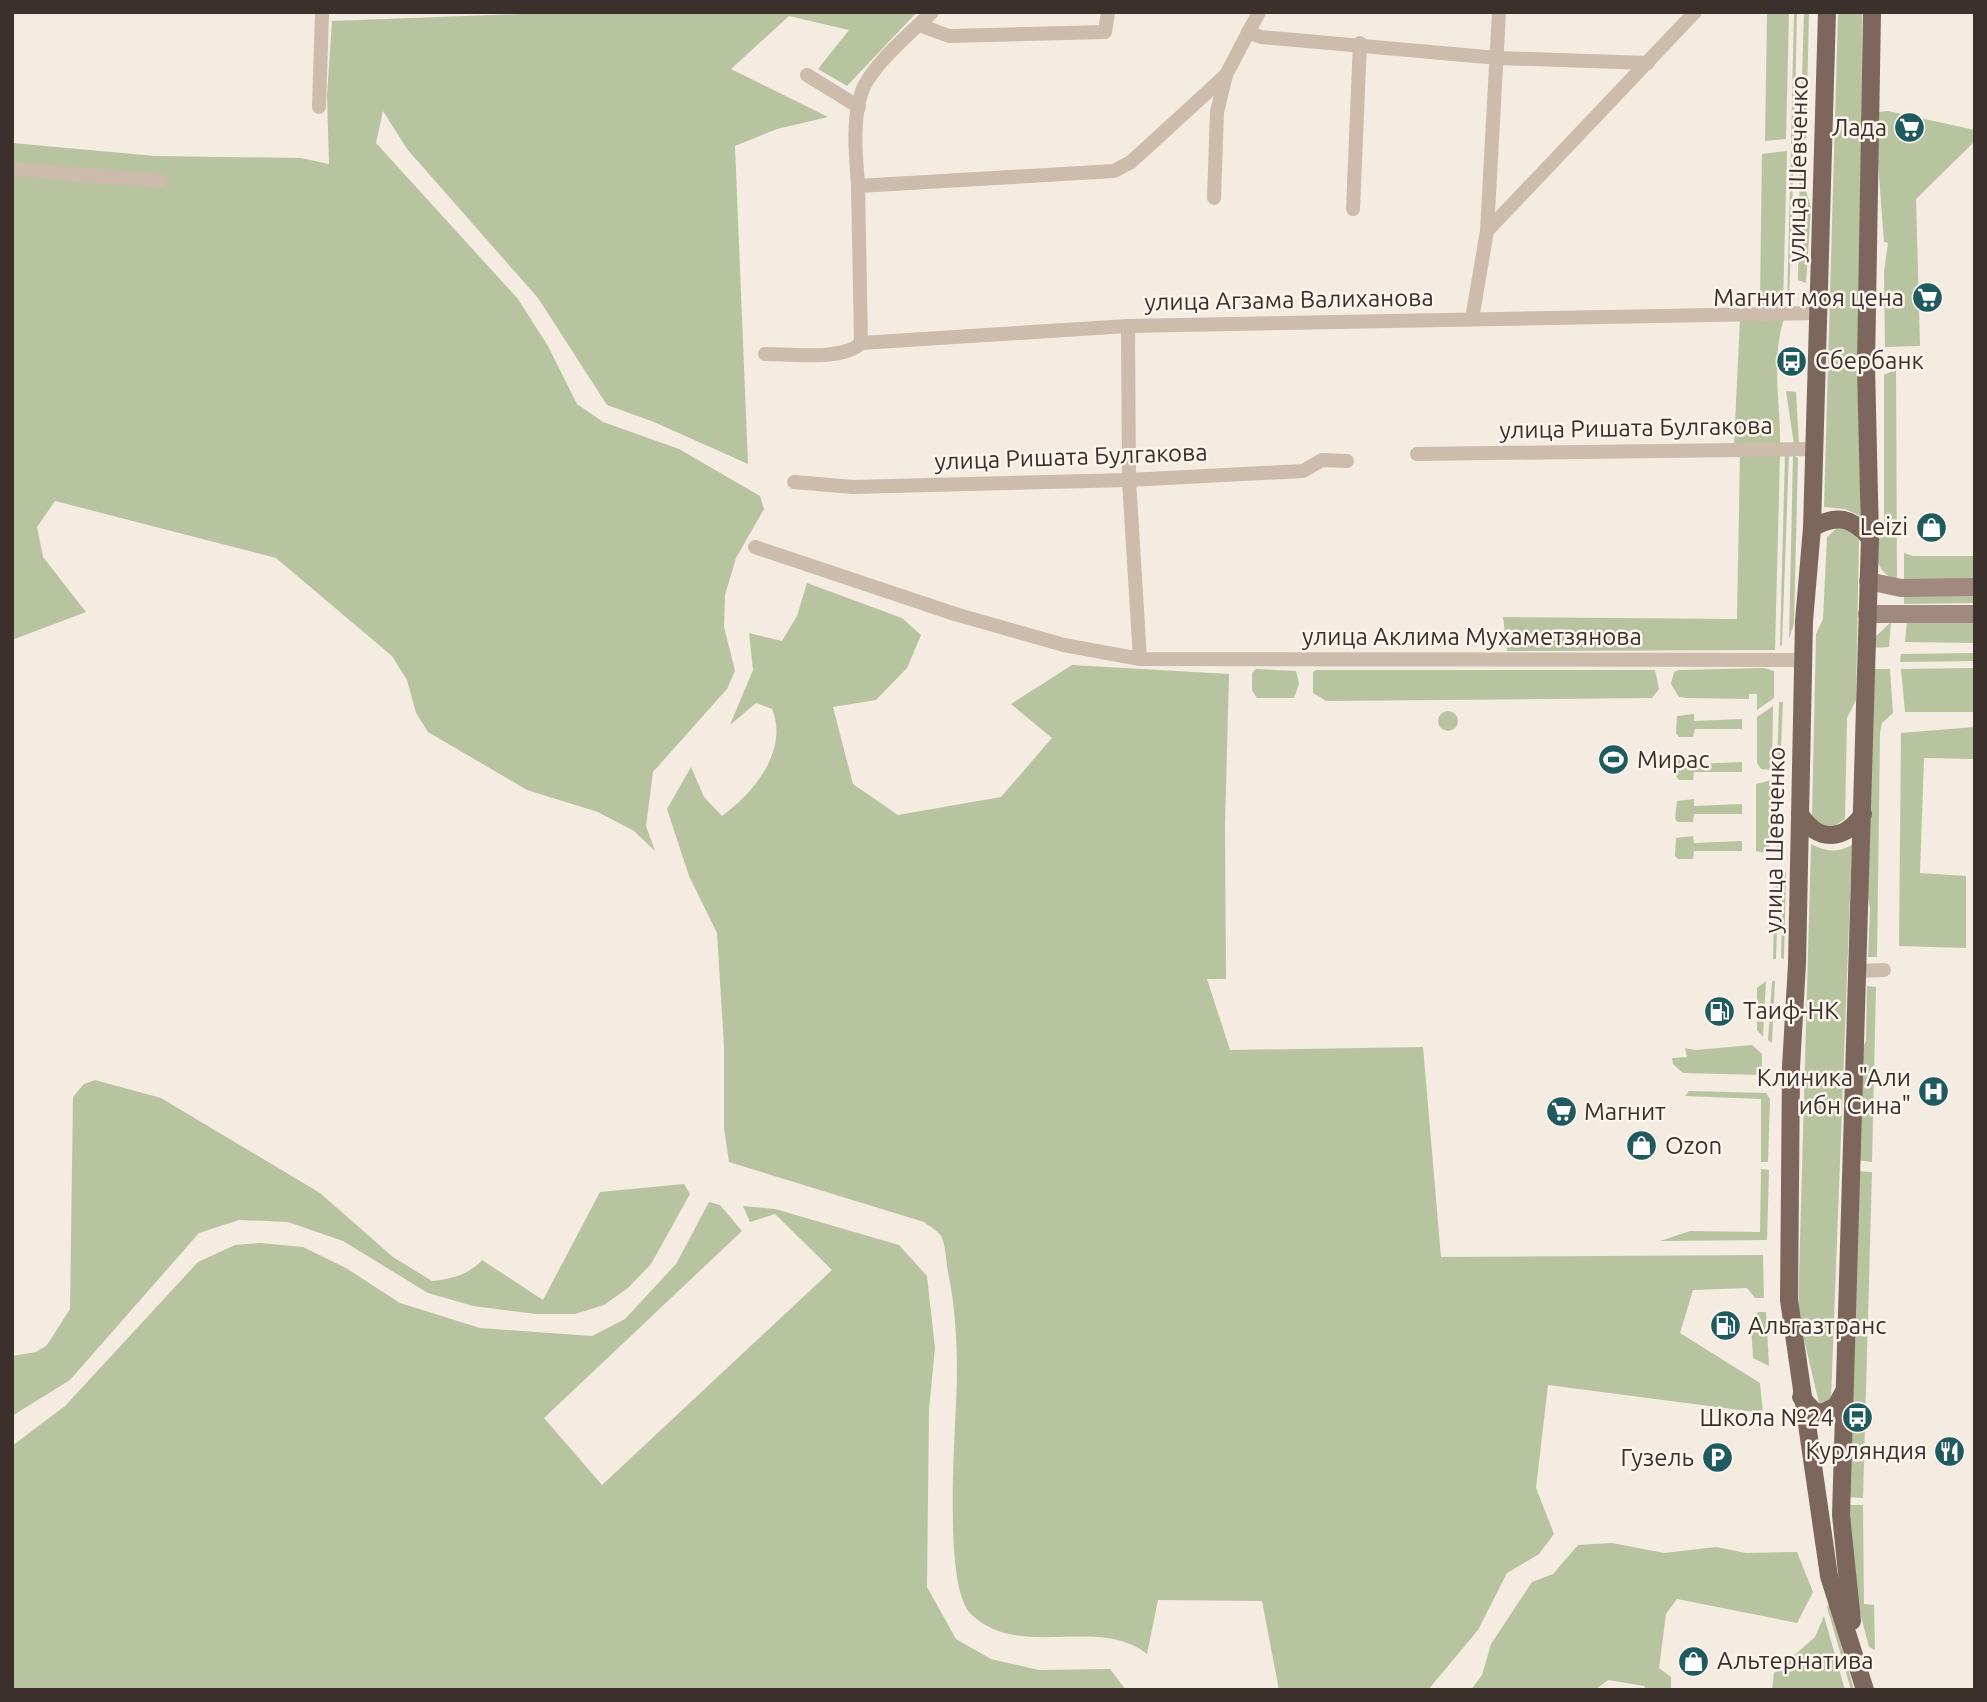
<svg xmlns="http://www.w3.org/2000/svg" width="1987" height="1702" viewBox="0 0 1987 1702" font-family="Ubuntu,sans-serif">
<style>
.green{fill:#b8c4a0}
.lines{fill:none;stroke-linecap:round;stroke-linejoin:round}
.street{stroke:#cdbbac;stroke-width:14}
.secondary{stroke:#a18a7d;stroke-width:18}
.primary{stroke:#7d675c;stroke-width:18}
.labels{text-anchor:middle;stroke-width:5;stroke-linejoin:round;paint-order:stroke}
.poi-label{font-size:24px;fill:#3b302b;stroke:#fbf5ee;text-anchor:end}
.street-label{font-size:24px;fill:#3b302b;stroke:#fbf5ee}
</style>
<rect width="100%" height="100%" fill="#f4ebe1"/>
<!-- green -->
<g class="green">
<polygon points="572,12 917,12 847,86 818,69 849,30 789,16 731,69 828,117 777,129 735,146 748,464 654,422 607,405 538,298 407,149 383,111 376,143 518,299 548,346 577,404 603,422 679,449 760,496 764,509 736,558 725,595 724,627 735,671 727,689 653,772 646,826 655,851 634,831 598,812 527,790 428,732 416,713 407,680 392,656 276,558 55,501 37,527 43,557 86,612 12,640 12,143 155,156 301,158 329,164 327,96 332,21"/>
<polygon points="1767,12 1789,12 1786,139 1765,141"/>
<polygon points="1794,12 1797,12 1794,143 1791,144"/>
<polygon points="1804,12 1809,12 1806,138 1800,142"/>
<polygon points="1838,12 1862,12 1860,516 1845,509 1824,507"/>
<polygon points="1888,111 1975,130 1975,141 1916,199 1920,346 1885,347 1884,272 1888,243 1884,242 1875,122 1878,112"/>
<polygon points="1794,149 1789,304 1787,304 1791,150"/>
<polygon points="1787,151 1783,306 1764,306 1760,299 1762,154"/>
<polygon points="1800,151 1805,153 1805,187 1811,208 1806,283 1798,280"/>
<path d="M1785,316C1770,357 1781,404 1780,446H1734L1740,318Z"/>
<path d="M1896,369L1897,580C1869,571 1875,540 1884,520V375Z"/>
<polygon points="1786,391 1796,392 1799,445 1794,445"/>
<polygon points="1780,454 1775,650 1507,651 1503,617 1737,619 1740,455"/>
<polygon points="1785,454 1789,454 1782,645 1780,646"/>
<polygon points="1793,455 1798,458 1794,624 1789,639"/>
<polygon points="1837,528 1850,531 1859,540 1856,700 1847,718 1845,819 1833,827 1819,825 1812,816 1816,634 1823,619 1827,537"/>
<polygon points="1904,553 1913,556 1975,556 1975,580 1904,581"/>
<path d="M807,583L902,618L921,635L907,668L876,700L833,707L853,784L898,815L1001,797L1052,738L1011,704L1072,665L1229,674L1225,826L1226,979H1207L1230,1050L1423,1047L1441,1257L1763,1255L1764,1298H1755L1747,1288L1693,1290L1680,1333L1760,1383L1763,1413L1548,1385L1536,1488L1554,1534L1539,1554L1507,1573L1478,1630L1428,1690H1279L1262,1601L1158,1600L1147,1654C1097,1615 1019,1661 971,1614C941,1585 957,1420 957,1373C957,1340 955,1305 948,1272C946,1262 946,1245 941,1236C938,1231 929,1226 924,1222L729,1162L724,1128V1046L717,933L689,876L667,809L691,767L704,797L722,816C754,793 789,750 772,709L756,703L730,725L753,670L749,633L782,641L797,616Z"/>
<polygon points="1904,594 1975,594 1975,603 1904,604"/>
<polygon points="1907,621 1975,621 1975,643 1905,642"/>
<polygon points="1891,622 1889,647 1873,648 1873,639"/>
<polygon points="1975,653 1975,661 1900,662 1901,654"/>
<polygon points="1764,668 1774,671 1774,698 1757,710 1757,694 1749,694 1749,699 1687,698 1679,697 1671,684 1674,672 1679,670"/>
<polygon points="1975,668 1975,712 1905,712 1901,669"/>
<polygon points="1256,669 1296,671 1299,684 1294,698 1257,698 1252,690 1252,673"/>
<polygon points="1873,669 1890,669 1893,713 1882,723 1880,733 1877,957 1868,957 1870,908 1866,887"/>
<polygon points="1316,670 1655,670 1659,689 1652,698 1326,701 1313,693 1313,672"/>
<polygon points="1779,702 1783,702 1780,769 1777,768"/>
<polygon points="1773,706 1772,770 1761,769 1757,763 1757,717"/>
<circle cx="1448" cy="721" r="10"/>
<polygon points="1694,714 1694,721 1742,719 1742,729 1695,729 1693,737 1679,737 1676,733 1677,716"/>
<polygon points="1975,727 1975,759 1924,758 1920,873 1966,876 1966,948 1899,946 1901,733"/>
<polygon points="1680,757 1694,757 1694,764 1742,762 1742,772 1694,772 1693,780 1679,780 1676,776 1676,761"/>
<polygon points="1772,780 1769,854 1756,851 1756,784"/>
<polygon points="1778,782 1781,783 1779,851 1777,852"/>
<polygon points="1694,799 1694,806 1742,804 1742,814 1694,814 1693,822 1678,822 1675,819 1677,801"/>
<polygon points="1693,836 1694,843 1742,841 1742,851 1694,851 1693,859 1678,859 1675,856 1676,838"/>
<path d="M1811,844C1826,852 1837,853 1852,845L1831,1399L1825,1407L1819,1403L1798,1314Z"/>
<polygon points="1775,872 1779,873 1776,959 1773,959"/>
<polygon points="1783,872 1786,872 1784,959 1781,958"/>
<polygon points="1766,981 1763,1037 1757,1030 1757,988"/>
<polygon points="1772,981 1775,981 1772,1043 1768,1040"/>
<polygon points="1867,986 1876,987 1872,1162 1856,1160 1858,1056 1866,1041"/>
<polygon points="1752,1045 1762,1054 1762,1075 1683,1073 1673,1064 1672,1058 1687,1057 1685,1048 1696,1050"/>
<path d="M95,1080L161,1098L320,1193L393,1257L432,1281C450,1279 469,1275 482,1260L543,1300L600,1192L684,1184L690,1194L651,1264L628,1288L604,1305L575,1314H536L473,1306L428,1293L343,1241L288,1222L239,1220L199,1233L70,1380L12,1416V1356L36,1352L47,1345L70,1309L73,1097L84,1084Z"/>
<polygon points="1689,1091 1766,1093 1770,1099 1768,1162 1761,1162 1761,1099 1685,1096"/>
<polygon points="1761,1169 1769,1170 1767,1240 1660,1241 1690,1231 1760,1232"/>
<polygon points="1856,1171 1872,1172 1863,1498 1847,1497 1847,1442 1855,1429 1852,1399"/>
<polygon points="709,1202 720,1205 742,1231 544,1418 602,1485 832,1270 775,1214 750,1222 743,1206 775,1209 899,1245 927,1276 935,1348 929,1409 927,1587 956,1639 991,1659 1039,1670 1110,1669 1126,1690 12,1690 12,1446 65,1406 198,1262 235,1245 260,1243 303,1247 346,1268 400,1303 480,1328 592,1336 625,1319 676,1264"/>
<polygon points="1758,1312 1766,1312 1769,1366 1753,1358 1751,1322"/>
<polygon points="1846,1505 1863,1505 1864,1604 1874,1605 1875,1650 1869,1647 1856,1597"/>
<polygon points="1612,1543 1664,1553 1716,1547 1746,1553 1797,1552 1813,1592 1797,1623 1677,1599 1666,1614 1659,1668 1671,1677 1671,1690 1646,1690 1644,1686 1608,1680 1595,1690 1471,1690 1482,1675 1491,1644 1532,1582 1553,1574 1578,1545"/>
<polygon points="1830,1604 1854,1690 1851,1690 1827,1607"/>
<polygon points="1824,1616 1845,1690 1772,1690 1774,1673 1815,1637"/>
</g>
<g class="lines">
<!-- street -->
<g class="street">
<polyline points="919,25 949,36 1105,32 1108,12"/>
<polyline points="1248,32 1261,37 1498,58 1648,63"/>
<polyline points="807,75 859,107"/>
<polyline points="319,107 322,12"/>
<polyline points="12,169 161,181"/>
<path d="M858,186C856,156 852,123 861,94C869,67 912,32 932,12"/>
<polyline points="1214,198 1217,112 1226,75 1259,12"/>
<polyline points="1353,209 1360,43"/>
<polyline points="1487,231 1499,12"/>
<polyline points="1472,319 1487,231 1695,12"/>
<polyline points="1128,326 1129,480 1140,659"/>
<polyline points="861,343 858,186 1114,171 1131,162 1226,75"/>
<path d="M765,354C790,354 843,361 861,343L1128,326L1818,313"/>
<polyline points="1417,454 1813,449"/>
<polyline points="794,482 853,487 1129,480 1303,471 1322,460 1347,461"/>
<polyline points="755,547 955,614 1064,645 1140,659 1804,660"/>
<polyline points="1857,971 1884,970"/>
</g>
<!-- secondary -->
<g class="secondary">
<polyline points="1868,581 1901,588 1975,587"/>
<polyline points="1867,614 1975,614"/>
</g>
<!-- primary -->
<g class="primary">
<polyline points="1827,12 1812,528 1804,621 1797,964 1791,1067 1789,1300 1829,1576 1865,1690"/>
<path d="M1812,528C1836,514 1852,517 1870,538"/>
<path d="M1800,814C1818,843 1844,841 1863,814"/>
<polyline points="1801,1397 1814,1411 1822,1413 1836,1406 1843,1393"/>
<polyline points="1852,1621 1841,1515 1870,538 1866,366 1872,12"/>
</g>
</g>
<!-- icons -->
<defs>
<symbol id="supermarket-disc" viewBox="-11 -11 22 22"><circle r="9.5" fill="#1f5a5e" stroke="#fbf5ee"/><path d="M-6-5.5h2.5l.6 2H6L4.5 2H-2.5L-4.4-4H-6ZM-1.5 3.2a1.3 1.3 0 1 0 .1 0ZM3 3.2a1.3 1.3 0 1 0 .1 0Z" fill="#fff"/></symbol>
<symbol id="bus-disc" viewBox="-11 -11 22 22"><circle r="9.5" fill="#1f5a5e" stroke="#fbf5ee"/><path d="M-5-6H5V4H4V6H2V4H-2V6H-4V4H-5ZM-3.5-4V0h7V-4ZM-3.5 1.2v1.5H-2V1.2ZM2 1.2v1.5H3.5V1.2Z" fill="#fff"/></symbol>
<symbol id="shop-disc" viewBox="-11 -11 22 22"><circle r="9.5" fill="#1f5a5e" stroke="#fbf5ee"/><path d="M-5-2.5h2.3a2.7 3.5 0 0 1 5.4 0H5L5.5 6h-11ZM-1.5-2.5h3a1.5 2.3 0 0 0-3 0Z" fill="#fff"/></symbol>
<symbol id="stadium-disc" viewBox="-11 -11 22 22"><circle r="9.5" fill="#1f5a5e" stroke="#fbf5ee"/><path d="M0-5a6.5 5 0 1 0 0 10a6.5 5 0 1 0 0-10ZM-3.5-1.8h7v3.6h-7Z" fill="#fff"/></symbol>
<symbol id="fuel-disc" viewBox="-11 -11 22 22"><circle r="9.5" fill="#1f5a5e" stroke="#fbf5ee"/><path d="M-5.5-6h7V0h2V4h1.3V-2.5L3-4.5l.8-.8L6-3V5H2.5V1h-1V6h-7ZM-4.2-4.7v3.2H.2V-4.7Z" fill="#fff"/></symbol>
<symbol id="hospital-disc" viewBox="-11 -11 22 22"><circle r="9.5" fill="#1f5a5e" stroke="#fbf5ee"/><path d="M-5-5h3v3.5h4V-5h3V5h-3V1.5h-4V5h-3Z" fill="#fff"/></symbol>
<symbol id="restaurant-disc" viewBox="-11 -11 22 22"><circle r="9.5" fill="#1f5a5e" stroke="#fbf5ee"/><path d="M-5-6h1v4h1v-4h1v4h1v-4h1v5L-1.5 .5V6h-2V.5L-5-1ZM5-6V6H3V1.5H1.5Q1.5-4 5-6Z" fill="#fff"/></symbol>
<symbol id="parking-disc" viewBox="-11 -11 22 22"><circle r="9.5" fill="#1f5a5e" stroke="#fbf5ee"/><path d="M-3.5-5.5H1a3.5 3.5 0 0 1 0 7H-1V5.5H-3.5ZM-1-3.4V-.6H.8a1.4 1.4 0 0 0 0-2.8Z" fill="#fff"/></symbol>
</defs>
<g fill-rule="evenodd">
<use href="#supermarket-disc" x="1892" y="110" width="35" height="35"/>
<use href="#supermarket-disc" x="1910" y="280" width="35" height="35"/>
<use href="#bus-disc" x="1774" y="344" width="35" height="35"/>
<use href="#shop-disc" x="1914" y="510" width="35" height="35"/>
<use href="#stadium-disc" x="1596" y="742" width="35" height="35"/>
<use href="#fuel-disc" x="1702" y="994" width="35" height="35"/>
<use href="#hospital-disc" x="1916" y="1074" width="35" height="35"/>
<use href="#supermarket-disc" x="1544" y="1094" width="35" height="35"/>
<use href="#shop-disc" x="1624" y="1128" width="35" height="35"/>
<use href="#fuel-disc" x="1708" y="1308" width="35" height="35"/>
<use href="#bus-disc" x="1840" y="1400" width="35" height="35"/>
<use href="#restaurant-disc" x="1932" y="1434" width="35" height="35"/>
<use href="#parking-disc" x="1700" y="1440" width="35" height="35"/>
<use href="#shop-disc" x="1676" y="1644" width="35" height="35"/>
</g>
<g class="labels">
<!-- poi labels -->
<g class="poi-label">
<text x="1887" y="136">Лада</text>
<text x="1904" y="306">Магнит моя цена</text>
<text x="1815" y="369" text-anchor="start">Сбербанк</text>
<text x="1908" y="535">Leizi</text>
<text x="1637" y="768" text-anchor="start">Мирас</text>
<text x="1743" y="1019" text-anchor="start">Таиф-НК</text>
<text x="1911" y="1086">Клиника "Али<tspan x="1911" dy="28">ибн Сина"</tspan></text>
<text x="1584" y="1120" text-anchor="start">Магнит</text>
<text x="1665" y="1154" text-anchor="start">Ozon</text>
<text x="1748" y="1334" text-anchor="start">Альгазтранс</text>
<text x="1834" y="1426">Школа №24</text>
<text x="1927" y="1459">Курляндия</text>
<text x="1694" y="1466">Гузель</text>
<text x="1717" y="1669" text-anchor="start">Альтернатива</text>
</g>
<!-- street labels -->
<g class="street-label">
<text transform="translate(1798 169) rotate(-89)" y="8">улица Шевченко</text>
<text transform="translate(1289 300) rotate(-1)" y="8">улица Агзама Валиханова</text>
<text transform="translate(1636 428) rotate(-1)" y="8">улица Ришата Булгакова</text>
<text transform="translate(1071 457) rotate(-2)" y="8">улица Ришата Булгакова</text>
<text x="1472" y="645">улица Аклима Мухаметзянова</text>
<text transform="translate(1775 840) rotate(-89)" y="8">улица Шевченко</text>
</g>
</g>
<!-- border -->
<rect width="1987" height="1702" fill="none" stroke="#3b302b" stroke-width="28"/>
</svg>
